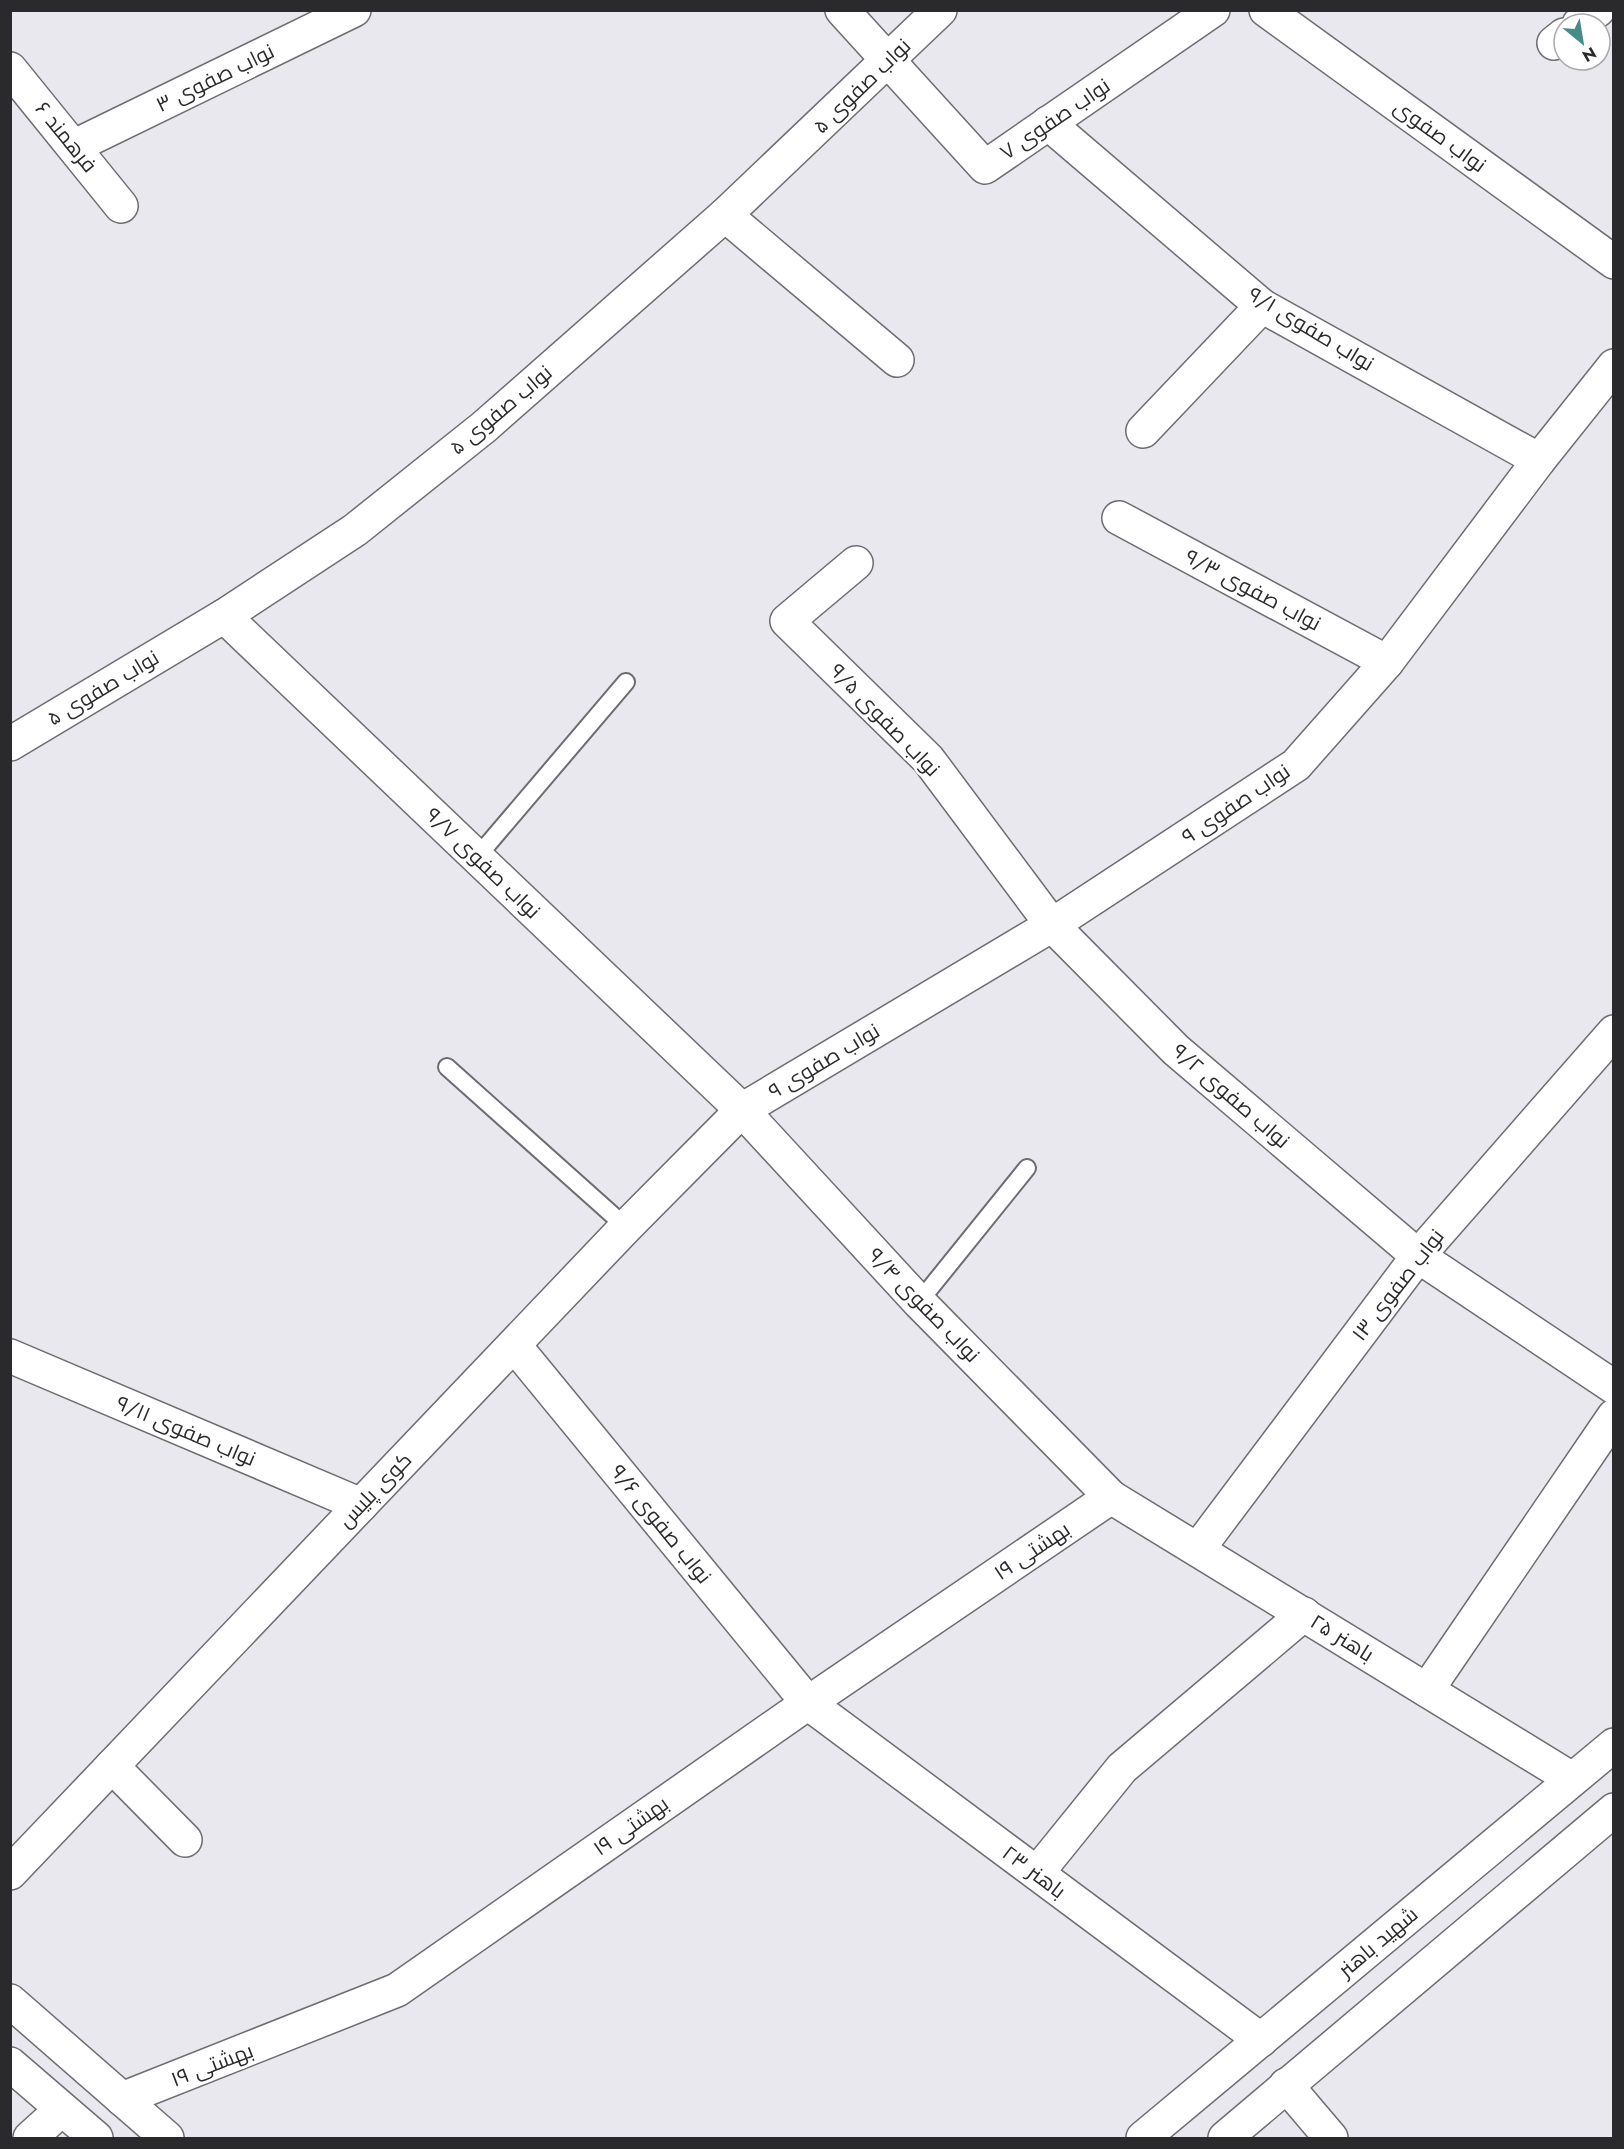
<svg xmlns="http://www.w3.org/2000/svg" width="1624" height="2149" viewBox="0 0 1624 2149" font-family="Jost,Cairo,sans-serif">
<style>
.lines{fill:none;stroke-linecap:round;stroke-linejoin:round}
.service-casing{stroke:#6c6c71;stroke-width:20}
.minor-casing{stroke:#6c6c71;stroke-width:36}
.secondary-casing{stroke:#6c6c71;stroke-width:36}
.service{stroke:#fff;stroke-width:16}
.minor{stroke:#fff;stroke-width:33}
.secondary{stroke:#fff;stroke-width:33}
.labels{text-anchor:middle;stroke-width:5;stroke-linejoin:round;paint-order:stroke}
.street-label{font-size:21px;fill:#2a2a2c;stroke:#fff}
</style>
<rect width="100%" height="100%" fill="#e8e8ee"/>
<g class="lines">
<defs>
<g id="service">
<polyline points="477,857 626,682"/>
<polyline points="447,1067 626,1227"/>
<polyline points="919,1302 1027,1168"/>
</g>
<g id="minor">
<polyline points="842,10 985,167 1213,10"/>
<polyline points="1579,24 1598,10"/>
<polyline points="1554,43 1564,35"/>
<polyline points="10,69 121,206"/>
<polyline points="1048,123 1262,306 1539,460"/>
<polyline points="75,146 354,10"/>
<polyline points="725,215 897,360"/>
<polyline points="1143,431 1262,306"/>
<polyline points="1119,518 1387,662"/>
<polyline points="856,563 787,621 928,759 1052,925 1176,1050 1418,1256 1614,1387"/>
<polyline points="224,616 742,1110 919,1302 1111,1497 1572,1779"/>
<polyline points="10,744 224,616 355,530 484,427 725,215 940,10"/>
<polyline points="514,1345 808,1703 1261,2040"/>
<polyline points="10,1356 361,1505"/>
<polyline points="1198,1549 1418,1256 1614,1032"/>
<polyline points="1427,1690 1614,1416"/>
<polyline points="112,1766 185,1840"/>
<polyline points="10,1873 626,1227 742,1110 1052,925 1296,765 1387,662 1539,460 1614,366"/>
<polyline points="1037,1873 1122,1768 1304,1614"/>
<polyline points="1286,2085 1331,2138"/>
<polyline points="122,2099 397,1990 808,1703 1111,1497"/>
<polyline points="30,2138 62,2109"/>
</g>
<g id="secondary">
<polyline points="1266,10 1614,262"/>
<polyline points="10,2001 167,2138"/>
<polyline points="10,2064 96,2138"/>
<polyline points="1143,2138 1614,1745"/>
<polyline points="1225,2138 1614,1810"/>
</g>
</defs>
<!-- service casing -->
<use href="#service" class="service-casing"/>
<!-- minor casing -->
<use href="#minor" class="minor-casing"/>
<!-- secondary casing -->
<use href="#secondary" class="secondary-casing"/>
<!-- service -->
<use href="#service" class="service"/>
<!-- minor -->
<use href="#minor" class="minor"/>
<!-- secondary -->
<use href="#secondary" class="secondary"/>
</g>
<g class="labels">
<!-- street labels -->
<g class="street-label">
<text transform="translate(215 78) rotate(-26)" y="7">نواب صفوی ۳</text>
<text transform="translate(862 86) rotate(-44)" y="7">نواب صفوی ۵</text>
<text transform="translate(1055 119) rotate(-34)" y="7">نواب صفوی ۷</text>
<text transform="translate(1440 136) rotate(36)" y="7">نواب صفوی</text>
<text transform="translate(66 137) rotate(51)" y="7">فرهمند ۶</text>
<text transform="translate(1311 329) rotate(31)" y="7">نواب صفوی ۹/۱</text>
<text transform="translate(501 410) rotate(-40)" y="7">نواب صفوی ۵</text>
<text transform="translate(1253 590) rotate(28)" y="7">نواب صفوی ۹/۳</text>
<text transform="translate(103 688) rotate(-31)" y="7">نواب صفوی ۵</text>
<text transform="translate(885 720) rotate(46)" y="7">نواب صفوی ۹/۵</text>
<text transform="translate(1236 804) rotate(-34)" y="7">نواب صفوی ۹</text>
<text transform="translate(483 863) rotate(44)" y="7">نواب صفوی ۹/۷</text>
<text transform="translate(824 1061) rotate(-31)" y="7">نواب صفوی ۹</text>
<text transform="translate(1231 1096) rotate(41)" y="7">نواب صفوی ۹/۲</text>
<text transform="translate(1398 1285) rotate(-52)" y="7">نواب صفوی ۱۳</text>
<text transform="translate(924 1305) rotate(46)" y="7">نواب صفوی ۹/۴</text>
<text transform="translate(186 1431) rotate(23)" y="7">نواب صفوی ۹/۱۱</text>
<text transform="translate(375 1490) rotate(-46)" y="7">کوی پلیس</text>
<text transform="translate(661 1524) rotate(51)" y="7">نواب صفوی ۹/۶</text>
<text transform="translate(1032 1551) rotate(-34)" y="7">بهشتی ۱۹</text>
<text transform="translate(1342 1638) rotate(32)" y="7">باهنر ۲۵</text>
<text transform="translate(631 1826) rotate(-35)" y="7">بهشتی ۱۹</text>
<text transform="translate(1034 1872) rotate(37)" y="7">باهنر ۲۳</text>
<text transform="translate(1378 1942) rotate(-40)" y="7">شهید باهنر</text>
<text transform="translate(212 2065) rotate(-21)" y="7">بهشتی ۱۹</text>
</g>
</g>
<!-- border -->
<rect width="1624" height="2149" fill="none" stroke="#2a2a2c" stroke-width="24"/>
<!-- north arrow -->
<g transform="translate(1582 42) rotate(150)"><circle r="28" fill="#ffffff" stroke="#aaaaab" stroke-width="1.5"/>
<path d="M0-4.5L10 22L0 15L-10 22Z" fill="#468d89"/>
<text y="-9" font-size="16" font-weight="bold" text-anchor="middle" fill="#2a2a2c">N</text>
</g>
</svg>
